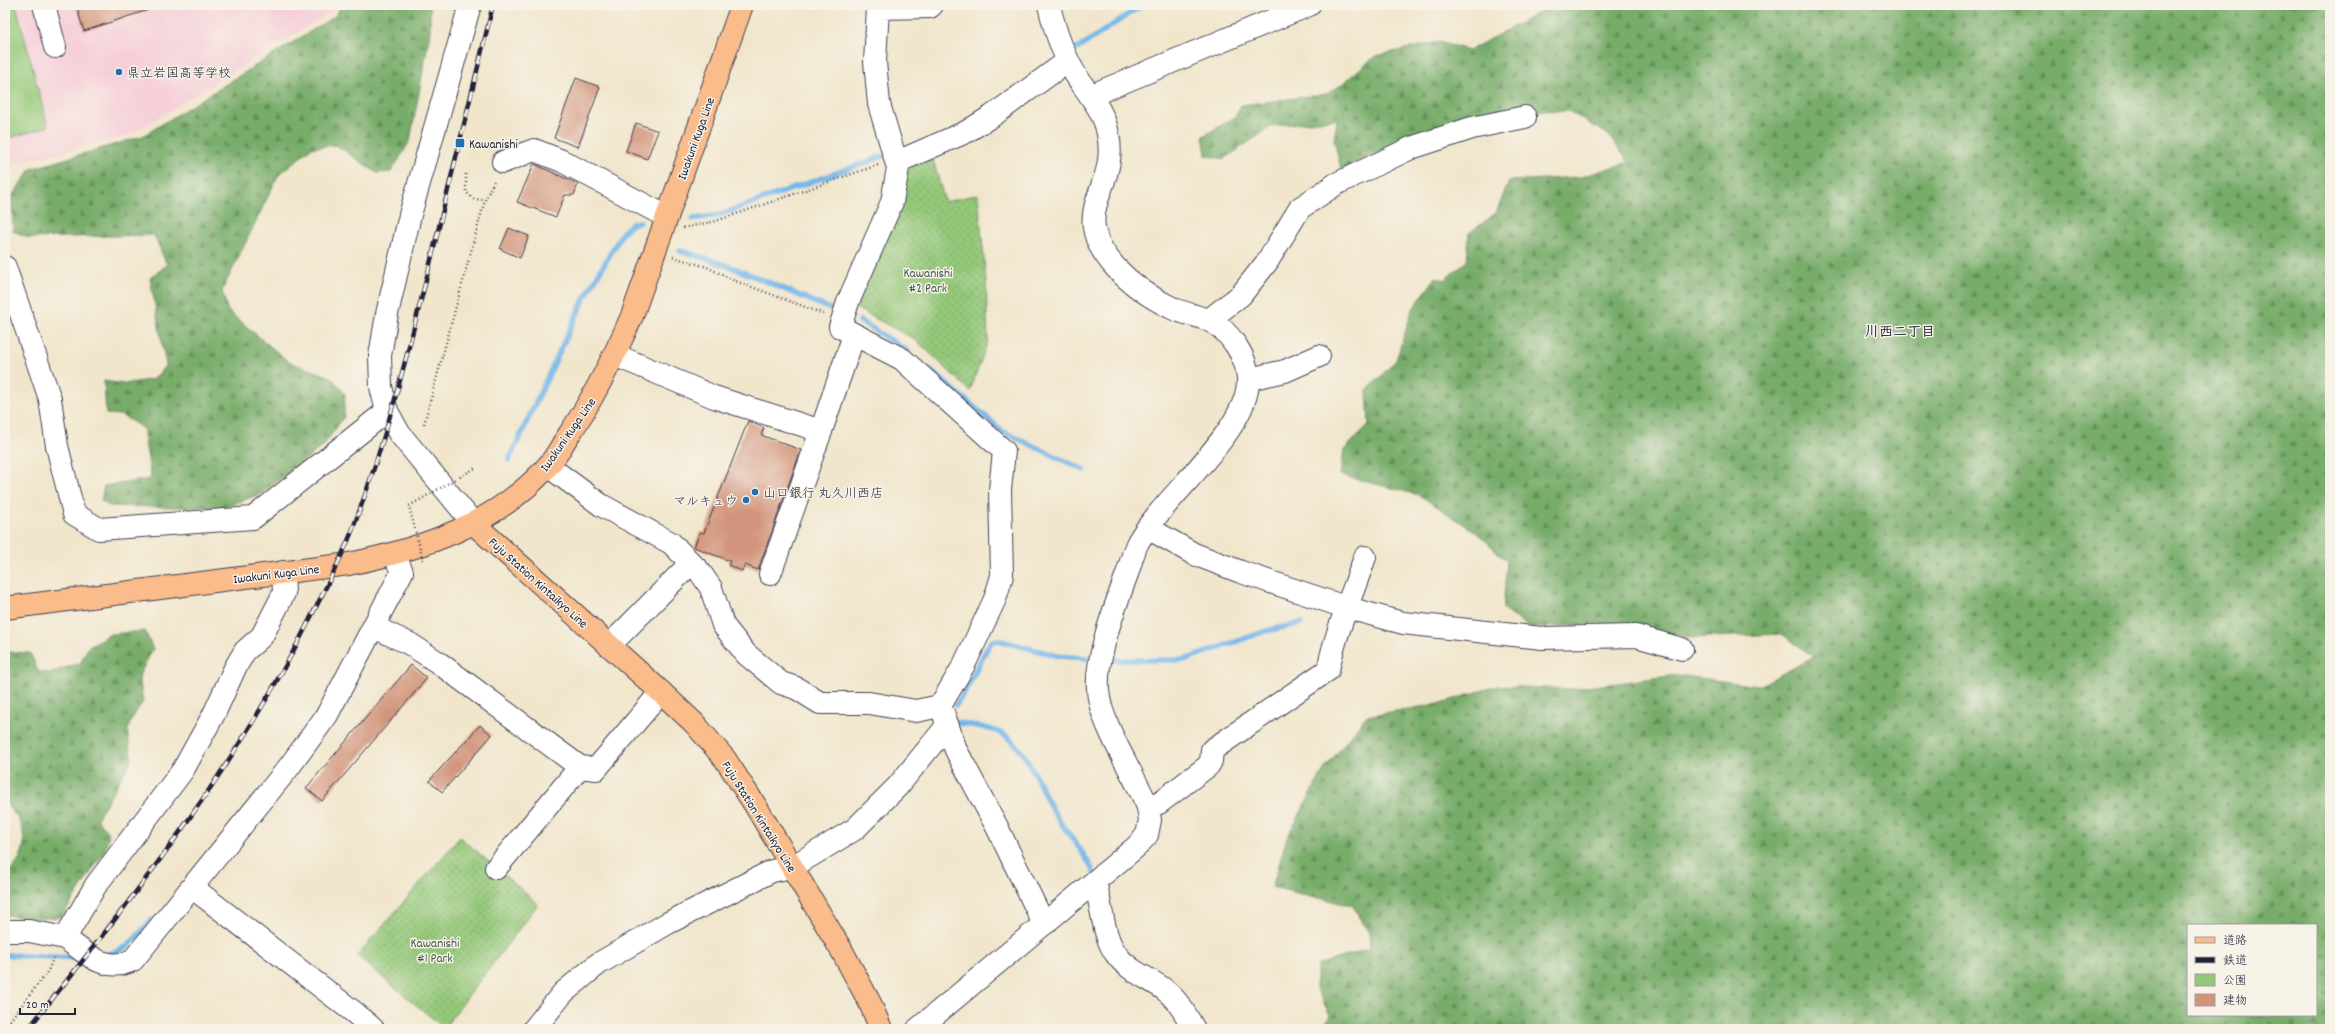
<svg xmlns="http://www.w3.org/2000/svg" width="2335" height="1034" viewBox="0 0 2335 1034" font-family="Dekko,'Klee One',sans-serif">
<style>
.built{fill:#f6cfd8}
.green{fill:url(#green-dots);stroke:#5b755a}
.forest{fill:url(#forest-firs);stroke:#4c6752;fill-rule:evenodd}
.pitch{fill:#94c879;stroke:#5b755a}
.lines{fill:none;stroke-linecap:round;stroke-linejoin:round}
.stream{stroke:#74b7ea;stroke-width:5.5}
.building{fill:#d2947b}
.minor-casing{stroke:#413f51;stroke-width:24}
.major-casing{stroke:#413f51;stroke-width:24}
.path{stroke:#413f51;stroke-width:2.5;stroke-dasharray:1 3;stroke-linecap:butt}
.minor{stroke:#fff;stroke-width:22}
.major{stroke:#f9bc8a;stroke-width:22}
.rail-casing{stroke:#22223b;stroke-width:4.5}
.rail{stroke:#f7f3e8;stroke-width:3;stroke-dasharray:9;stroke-linecap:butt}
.path-bridge{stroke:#413f51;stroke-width:2.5;stroke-dasharray:1 3;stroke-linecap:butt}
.poi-dot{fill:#1f6fb2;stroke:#f7f3e8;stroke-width:1.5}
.labels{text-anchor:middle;stroke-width:3;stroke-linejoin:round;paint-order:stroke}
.poi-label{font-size:13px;fill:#22223b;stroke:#f7f3e8;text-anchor:start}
.street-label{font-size:13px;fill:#22223b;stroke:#f7f3e8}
.park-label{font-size:13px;fill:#44544e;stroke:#f7f3e8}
.neighbourhood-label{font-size:14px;font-weight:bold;fill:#22223b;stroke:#f7f3e8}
</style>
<defs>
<pattern id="green-dots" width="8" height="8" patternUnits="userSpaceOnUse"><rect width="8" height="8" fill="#94c879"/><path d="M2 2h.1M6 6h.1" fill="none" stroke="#78a264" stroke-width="1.8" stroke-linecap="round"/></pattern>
<pattern id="forest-firs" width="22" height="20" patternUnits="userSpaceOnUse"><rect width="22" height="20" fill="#77ac69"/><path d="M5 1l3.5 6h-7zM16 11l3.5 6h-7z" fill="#618c58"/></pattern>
</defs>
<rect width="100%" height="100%" fill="#f7f3e8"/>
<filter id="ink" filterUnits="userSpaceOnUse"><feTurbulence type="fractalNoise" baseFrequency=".025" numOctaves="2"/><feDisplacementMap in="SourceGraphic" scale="8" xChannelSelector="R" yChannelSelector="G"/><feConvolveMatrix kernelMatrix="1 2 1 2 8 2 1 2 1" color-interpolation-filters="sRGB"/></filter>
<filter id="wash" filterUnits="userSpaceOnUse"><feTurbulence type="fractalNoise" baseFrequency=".012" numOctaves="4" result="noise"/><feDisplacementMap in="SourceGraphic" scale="16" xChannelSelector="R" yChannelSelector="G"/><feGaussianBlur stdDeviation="0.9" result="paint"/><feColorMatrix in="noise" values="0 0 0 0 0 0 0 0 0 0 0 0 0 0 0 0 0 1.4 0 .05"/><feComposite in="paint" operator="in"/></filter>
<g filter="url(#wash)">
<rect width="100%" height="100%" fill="#f1e6cc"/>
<!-- built -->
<polygon class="built" points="5,5 336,5 337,8 128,136 5,165"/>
<!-- green -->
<g class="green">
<polygon points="932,156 945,202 978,194 986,281 988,341 970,391 916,340 852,306 905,171"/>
<polygon points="460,837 538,904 444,1028 357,956"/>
</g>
<!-- forest -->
<g class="forest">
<polygon points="342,5 430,5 430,33 410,141 391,172 377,173 336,145 311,148 278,176 222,291 228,311 289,362 331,377 345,394 344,417 323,446 262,493 223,508 109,506 101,500 104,486 151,479 143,428 121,415 106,414 104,381 124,384 154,379 166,365 150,278 167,265 154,235 29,238 13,231 12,196 31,169 143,136 335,16"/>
<path d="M1546,5H2330V1029H1323L1330,1015L1315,986L1318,965L1370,948L1369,933L1353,906L1272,887L1287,838L1323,771L1366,716L1438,704L1497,686L1572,689L1677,675L1759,686L1814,657L1782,634L1689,638L1604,623L1530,628L1503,609L1507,561L1476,532L1419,495L1340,475L1344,450L1369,424L1367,391L1396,360L1412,310L1436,277L1444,280L1467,261L1469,233L1496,213L1509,181L1581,177L1629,162L1607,134L1569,111L1499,110L1420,135L1341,169L1334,140L1337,119L1272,126L1224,159L1206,155L1203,136L1235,117L1241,105L1327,94L1341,85L1375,56L1438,42L1470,50L1544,10ZM2188,925H2316V1015H2188Z"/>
<path d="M145,631L153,649L139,676L143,702C125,727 126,729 132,759L97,819L109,834L105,850L62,917L34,919L5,915V875C23,859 29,844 19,820C15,813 7,808 5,800V652L30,653L38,671L49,673L80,663L89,646L110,634Z"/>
</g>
<!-- pitch -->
<polygon class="pitch" points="5,5 16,5 48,127 5,139"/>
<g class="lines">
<!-- stream -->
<g class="stream">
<polyline points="1071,53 1142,5"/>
<polyline points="693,219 719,215 889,154"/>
<path d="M680,251C735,265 784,290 836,311"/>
<polyline points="860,321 908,351"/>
<polyline points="930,370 1004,432 1084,470"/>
<polyline points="509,460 584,299 623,232 633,223 640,222"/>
<polyline points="1105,660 1184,660 1266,631 1301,623"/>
<path d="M956,705C971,685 978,661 992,641L998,640L1058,656L1097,659"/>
<path d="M955,722C972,726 996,727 1010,739C1031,757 1041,792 1055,814C1067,833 1085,852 1094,873"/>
<path d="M108,954C127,951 139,935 151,920"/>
<polyline points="5,955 79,958"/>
</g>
</g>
<g id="blocks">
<!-- building -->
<g class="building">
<polygon points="76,5 154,5 154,8 84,31"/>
<polygon points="576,78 600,87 578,147 554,138"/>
<polygon points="636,123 658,131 647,159 626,151"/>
<polygon points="534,164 578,184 574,195 565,195 556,217 517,202"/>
<polygon points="509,228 529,236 520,258 500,249"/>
<polygon points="748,421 764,428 761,435 801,450 758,570 745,565 742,571 728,565 730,561 694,547 700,532 704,533"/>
<polygon points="411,665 427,678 322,801 306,788"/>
<polygon points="480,725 492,735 442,792 429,781"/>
</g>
</g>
</g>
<g filter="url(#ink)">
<use href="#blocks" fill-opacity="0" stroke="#413f51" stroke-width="1"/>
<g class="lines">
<defs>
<g id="minor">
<polyline points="44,5 55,47"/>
<polyline points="470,5 410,215 387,314 380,356 381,387 387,411 399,433 473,523"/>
<polyline points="1092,95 1309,5"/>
<polyline points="503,162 534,150 562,161 667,217"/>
<polyline points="897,162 966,132 992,116 1068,61"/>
<polyline points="5,267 50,399 57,446 74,514 99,529 253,518 387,411"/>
<polyline points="1210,321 1214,316 1241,295 1267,262 1300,208 1336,184 1411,148 1472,128 1525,117"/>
<polyline points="615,355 714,397 821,431 854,335"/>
<polyline points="1249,379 1285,371 1319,356"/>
<polyline points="548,466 601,505 671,543 700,572 711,588 723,625 746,654 781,683 796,688 820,703 869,703 916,711 940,706 964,665 995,599 1002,576 1000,490 1004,451 902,359 840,327 848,302 892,202 898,168 879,104 875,62 878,8 930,7 932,5"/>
<polyline points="1148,528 1194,554 1241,572 1348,608 1403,623 1542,638 1636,636 1682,649"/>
<path d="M283,572L284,593L262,636L245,651L235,668L214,714L183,770L96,885L65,938C86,953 105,974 133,960L289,767L327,715L402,572L394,554"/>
<polyline points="770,574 821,431"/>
<polyline points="374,627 410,644 439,663 580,767 596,769 661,692"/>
<polyline points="609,646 691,563"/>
<polyline points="944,715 956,750 997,827 1040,916 1046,923"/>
<path d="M1148,807L1159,803L1208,766L1211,761L1212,750L1328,670C1336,631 1352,595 1365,557"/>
<polyline points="496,868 580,767"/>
<path d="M1093,884L1097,890C1102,910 1104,938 1116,954C1128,971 1149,978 1165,990C1178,1000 1186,1015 1194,1029"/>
<polyline points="193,888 355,1013 373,1029"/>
<polyline points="5,931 29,931 65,938"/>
<polyline points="534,1029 563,993 598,964 668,923 772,871 792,867 855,829 898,786 946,727"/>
<path d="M918,1029L1136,847L1147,835L1150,820L1148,807C1134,775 1108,735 1100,703C1094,680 1101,654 1107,632C1113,612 1120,593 1127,574C1131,563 1133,552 1138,542C1164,496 1251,429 1248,378C1247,357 1229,330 1210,321C1199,316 1186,314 1174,309C1153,299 1132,285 1116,268C1064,210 1120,191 1108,134C1104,112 1091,97 1079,80C1063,56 1055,32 1049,5"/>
</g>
<g id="major">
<polyline points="473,523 661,692 694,723 725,759 755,805 842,951 870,1003 881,1029"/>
<path d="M5,608L349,564C422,549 496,524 547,467C555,459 560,448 566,439C593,400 613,359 632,316L742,5"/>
</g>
</defs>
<!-- minor casing -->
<use href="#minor" class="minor-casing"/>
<!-- major casing -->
<use href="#major" class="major-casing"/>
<!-- path -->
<g class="path">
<polyline points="466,174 466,192 474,199 485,200"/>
<polyline points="683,228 716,221 878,165"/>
<polyline points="673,257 707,267 733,280 824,314"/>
<polyline points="424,424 485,200 495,179"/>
<polyline points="460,477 477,467"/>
<polyline points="5,1027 48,971 54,956"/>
</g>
<!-- minor -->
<use href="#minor" class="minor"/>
<!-- major -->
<use href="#major" class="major"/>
<defs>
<path id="rail" d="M28,1029C135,897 240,762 315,609C328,583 342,557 352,531C384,447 406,360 428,272C450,183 472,94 493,5"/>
</defs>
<!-- rail casing -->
<use href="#rail" class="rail-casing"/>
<!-- rail -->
<use href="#rail" class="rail"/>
<!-- path-bridge -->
<polyline class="path-bridge" points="423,560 409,506 456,479"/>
</g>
</g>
<!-- markers -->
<g class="poi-dot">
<circle cx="119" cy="72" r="4"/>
<rect x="455" y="138" width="10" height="10" rx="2"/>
<circle cx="755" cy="492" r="4"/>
<circle cx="746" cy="500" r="4"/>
</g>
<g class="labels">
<!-- poi labels -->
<g class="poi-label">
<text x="127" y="77">県立岩国高等学校</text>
<text x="469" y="148">Kawanishi</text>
<text x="763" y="497">山口銀行 丸久川西店</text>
<text x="738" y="505" text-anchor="end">マルキュウ</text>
</g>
<!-- street labels -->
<g class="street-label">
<text transform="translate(695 138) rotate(-70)" y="5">Iwakuni Kuga Line</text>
<text transform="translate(567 434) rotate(-55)" y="5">Iwakuni Kuga Line</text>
<text transform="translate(276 573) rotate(-7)" y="5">Iwakuni Kuga Line</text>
<text transform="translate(539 582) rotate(42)" y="5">Fuju Station Kintaikyo Line</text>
<text transform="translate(760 816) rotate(58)" y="5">Fuju Station Kintaikyo Line</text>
</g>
<!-- park labels -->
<g class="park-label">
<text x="928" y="277">Kawanishi<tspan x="928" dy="15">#2 Park</tspan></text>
<text x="435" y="947">Kawanishi<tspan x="435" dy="15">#1 Park</tspan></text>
</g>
<!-- neighbourhood labels -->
<g class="neighbourhood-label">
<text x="1900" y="336">川西二丁目</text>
</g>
</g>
<!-- margin -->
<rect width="2335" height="1034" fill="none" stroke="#f7f3e8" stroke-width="20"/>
<!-- legend -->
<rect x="2187" y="924" width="130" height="92" fill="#f7f3e8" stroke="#a29fa3"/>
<rect x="2195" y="937" width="20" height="6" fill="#f9bc8a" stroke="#a29fa3"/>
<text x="2223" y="944" font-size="12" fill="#22223b">道路</text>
<rect x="2195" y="957" width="20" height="6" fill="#22223b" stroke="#a29fa3"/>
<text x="2223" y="964" font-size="12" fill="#22223b">鉄道</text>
<rect x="2195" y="974" width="20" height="12" fill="#94c879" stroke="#a29fa3"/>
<text x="2223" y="984" font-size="12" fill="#22223b">公園</text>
<rect x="2195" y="994" width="20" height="12" fill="#d2947b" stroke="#a29fa3"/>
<text x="2223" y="1004" font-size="12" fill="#22223b">建物</text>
<!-- scale -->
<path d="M20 1008v6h55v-6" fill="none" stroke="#22223b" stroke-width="2"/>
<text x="26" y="1008" font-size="12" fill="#22223b" stroke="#f7f3e8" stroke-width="3" paint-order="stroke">20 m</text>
</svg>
